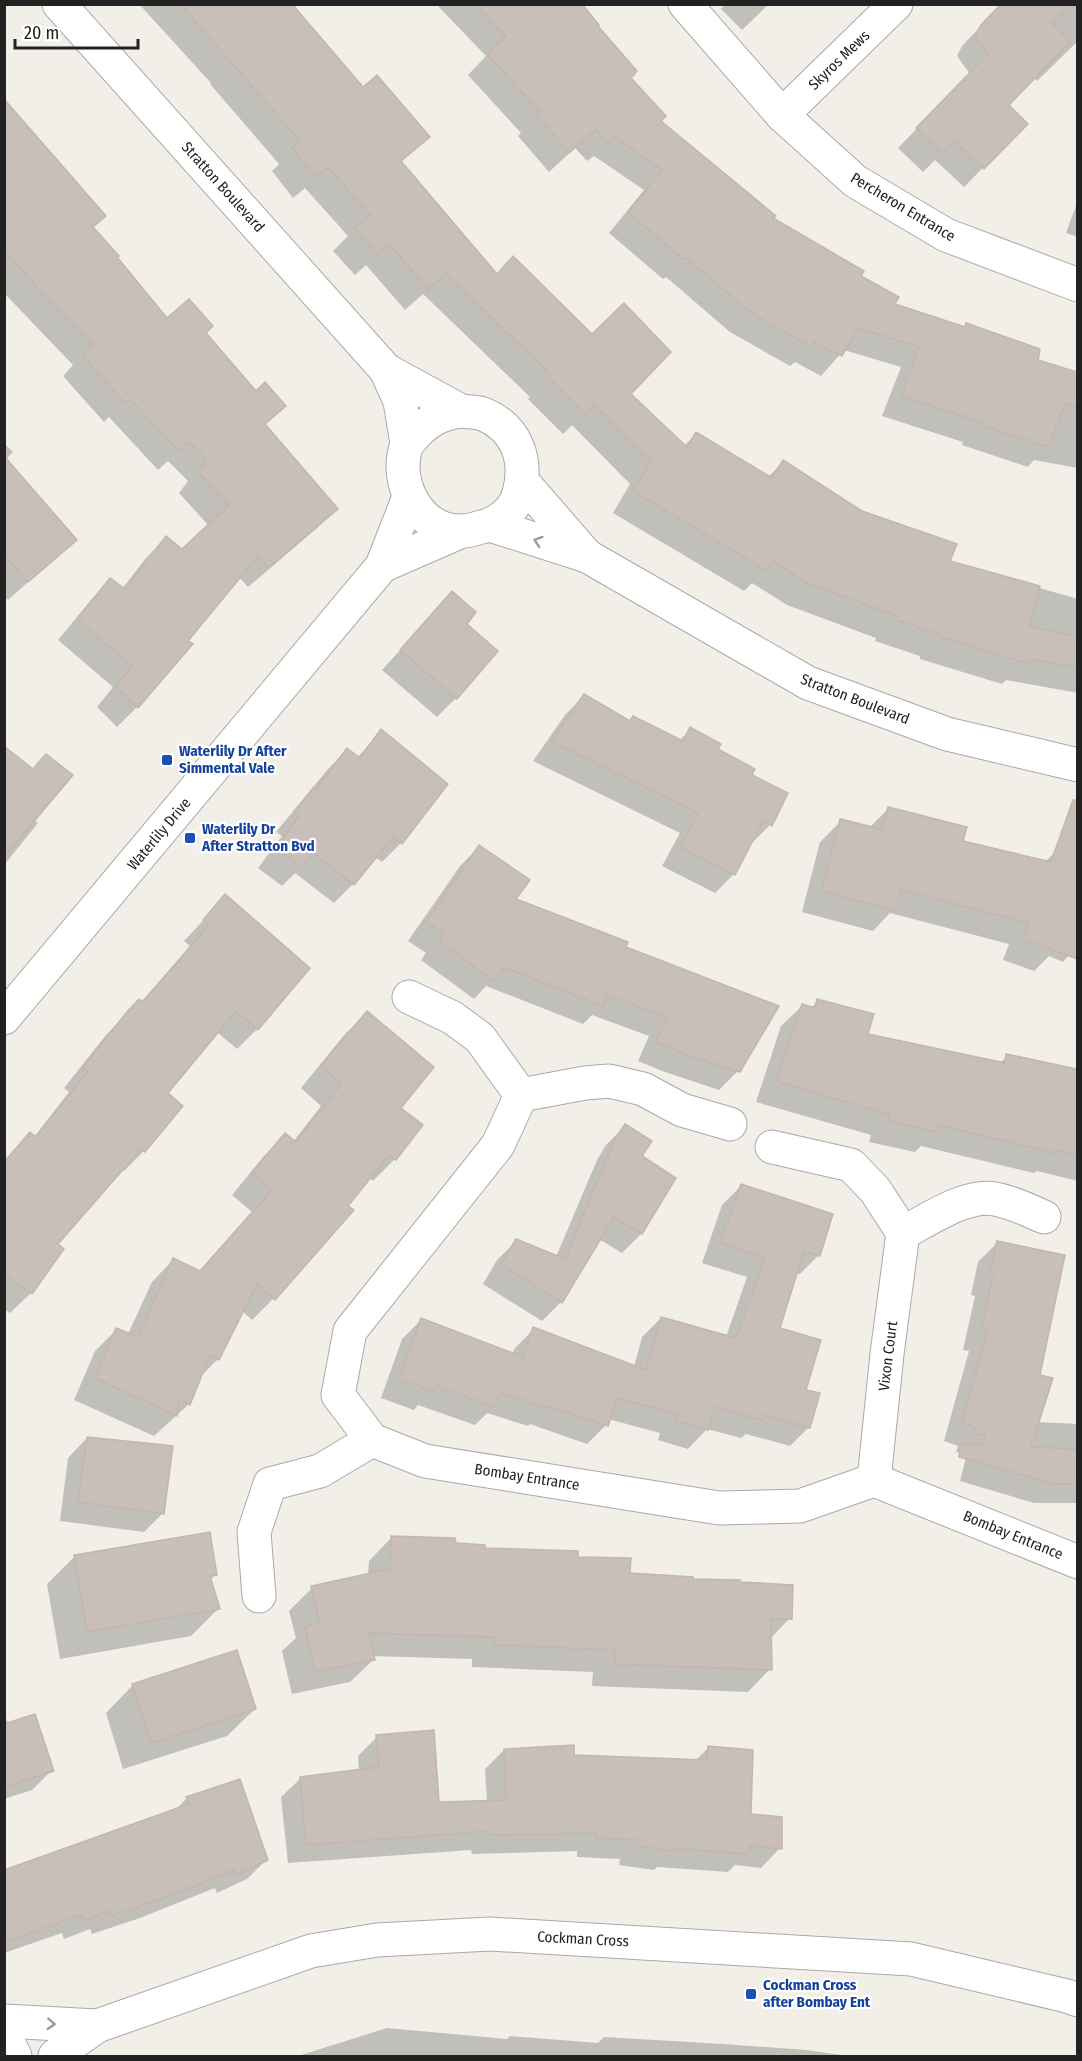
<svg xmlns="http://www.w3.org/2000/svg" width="1082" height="2061" viewBox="0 0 1082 2061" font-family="'Fira Sans Condensed',sans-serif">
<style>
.shadow{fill:#0003}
.building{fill:#c7bfb8;stroke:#c4b6ab;stroke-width:1.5}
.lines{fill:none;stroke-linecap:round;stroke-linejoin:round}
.minor-casing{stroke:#a9a9a9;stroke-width:35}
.minor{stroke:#fff;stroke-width:33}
.oneway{stroke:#9c9c9c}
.transit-dot{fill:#1a4fb4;stroke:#fff;stroke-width:2}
.labels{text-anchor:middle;stroke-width:4.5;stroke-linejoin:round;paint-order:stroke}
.street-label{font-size:15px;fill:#222;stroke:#fff}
.transit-label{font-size:15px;font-weight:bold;fill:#164399;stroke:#fff;text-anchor:start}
</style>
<rect width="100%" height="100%" fill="#f2efe9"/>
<!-- shadow -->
<g class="shadow">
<polygon points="139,4 285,4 362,89 428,136 400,163 496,276 629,394 684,446 696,434 768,477 783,462 861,513 948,562 1078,599 1078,693 1006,680 1002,684 920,659 920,656 875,641 876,638 787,605 752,583 744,591 613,513 630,484 572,425 563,434 528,399 530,397 423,294 405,310 366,265 355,275 333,251 348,236 305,188 293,198 272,171 279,164 210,84 211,83"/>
<polygon points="436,4 570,4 629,78 659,121 771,219 859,276 893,304 963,328 967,325 1036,361 1078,373 1078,468 1034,460 1028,467 962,445 963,442 882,416 901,367 844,350 821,376 795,362 790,366 730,332 666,277 663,279 609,233 644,190 594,156 587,161 575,148 549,172 518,136 521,133 468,75 486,56"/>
<polygon points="725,4 769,4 742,30 721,9"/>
<polygon points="1011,4 1078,4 1078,41 1037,81 1034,77 1006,105 1026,124 964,187 935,160 923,172 898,148 970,74 957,56 962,46 982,25"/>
<polygon points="4,106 104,216 92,228 167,321 204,333 256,393 283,406 264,426 336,509 316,529 248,587 239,577 186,641 137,707 117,727 97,707 113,687 58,640 91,600 111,580 122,589 146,558 166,538 182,551 209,526 179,493 188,481 168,461 158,470 109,417 104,422 63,376 73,365 4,293"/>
<polygon points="1078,200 1078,237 1066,233"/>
<polygon points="4,443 13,452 6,459 75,540 8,600 4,596"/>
<polygon points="452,593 456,698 437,717 382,670"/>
<polygon points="584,696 629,722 679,741 691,729 716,750 770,825 751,844 750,843 734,874 715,893 662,866 680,833 533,761 565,715"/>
<polygon points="381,731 401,843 382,862 375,857 353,884 334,903 295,873 282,886 258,868 282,836 276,832 328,769 347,750 357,758"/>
<polygon points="4,748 32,770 46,756 34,820 38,823 4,865"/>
<polygon points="889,808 961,842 1045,862 1055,852 1078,851 1078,955 1070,954 1063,962 1049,956 1034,971 1003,960 1009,944 890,913 873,931 802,912 820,842 841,821 869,828"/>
<polygon points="479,847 514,900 624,948 738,1071 719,1090 662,1071 638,1061 649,1036 592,1015 583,1024 486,986 474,999 421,960 426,953 408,941 460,866"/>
<polygon points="226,896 257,1029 237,1049 217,1032 166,1093 144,1151 124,1171 121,1169 56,1245 62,1249 31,1293 10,1313 4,1309 4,1161 31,1134 34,1137 69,1092 64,1088 106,1035 139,1001 141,1002 190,946 184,941"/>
<polygon points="818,1001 866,1035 1000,1063 1007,1056 1075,1070 1078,1068 1078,1181 1037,1171 1034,1173 921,1146 915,1152 869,1142 871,1135 756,1102 781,1026 802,1006 810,1009"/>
<polygon points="367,1013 399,1108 421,1126 395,1159 373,1181 369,1177 345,1206 351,1210 273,1299 252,1320 242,1311 218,1359 200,1377 189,1404 154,1436 74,1400 95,1351 117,1329 128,1334 152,1282 173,1260 199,1272 252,1212 232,1195 264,1156 285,1135 293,1142 321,1106 301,1088 345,1034"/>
<polygon points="625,1126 640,1157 674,1178 641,1234 622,1253 599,1239 561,1302 542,1321 483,1284 497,1260 516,1241 556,1257 597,1160 606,1145"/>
<polygon points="741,1186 819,1255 800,1274 796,1273 778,1329 804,1391 809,1427 790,1446 746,1434 741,1438 707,1429 688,1449 658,1440 660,1433 608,1419 606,1425 587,1444 530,1424 528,1426 487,1413 475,1425 418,1405 414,1410 381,1398 402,1339 421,1320 512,1354 515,1348 534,1329 634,1367 642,1337 661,1318 726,1337 747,1277 702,1263 722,1205"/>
<polygon points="997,1243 1038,1376 1037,1422 1078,1424 1078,1503 1034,1503 960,1481 967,1454 956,1452 958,1446 944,1441 969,1351 963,1350 975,1296 971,1295 978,1262"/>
<polygon points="87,1438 163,1513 144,1532 60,1521 68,1458"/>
<polygon points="391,1538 483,1550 576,1558 629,1575 692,1581 790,1618 770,1639 770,1669 748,1692 592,1686 593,1672 472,1667 472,1659 372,1656 373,1660 350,1682 292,1694 282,1651 296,1638 289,1611 312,1588 368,1575 369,1561"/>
<polygon points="74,1557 216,1574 210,1580 218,1609 191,1636 60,1659 47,1584"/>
<polygon points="133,1685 255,1709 227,1736 123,1769 106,1713"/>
<polygon points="4,1715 9,1724 52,1770 32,1790 4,1799"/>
<polygon points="377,1737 438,1804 487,1802 485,1769 504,1750 573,1757 695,1761 708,1748 750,1816 780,1848 761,1868 735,1865 728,1872 657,1867 654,1870 619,1865 620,1859 577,1857 577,1851 472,1854 471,1850 288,1863 281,1797 301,1778 359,1771 358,1756"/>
<polygon points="187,1798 266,1860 247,1879 217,1893 215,1888 140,1918 92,1934 90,1929 64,1939 62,1933 4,1953 4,1871 174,1811"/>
<polygon points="387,2028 507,2039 510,2036 598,2043 604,2037 723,2044 806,2050 848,2056 298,2056"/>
</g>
<!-- building -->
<g class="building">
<polygon points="180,4 292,4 363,87 377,75 430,137 401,161 497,274 513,256 592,334 624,303 671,352 631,394 687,447 696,432 772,478 783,460 862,511 957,544 950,561 1040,586 1029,626 1077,637 1077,667 1027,659 1026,663 941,637 941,635 895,619 897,616 809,584 773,561 767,571 633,491 651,461 594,404 586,414 548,377 550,374 446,274 428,289 389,244 378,254 354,228 370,215 328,167 316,177 292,148 300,141"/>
<polygon points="475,4 582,4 599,25 598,26 637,71 631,78 666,116 661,121 776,216 773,218 864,271 861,276 899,297 895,304 965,327 966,323 1040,349 1038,360 1077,372 1077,407 1065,403 1049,447 981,425 982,422 901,396 919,347 858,328 842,356 814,342 811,347 750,312 686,258 684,260 628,212 662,170 615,137 608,143 596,129 569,153 537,115 540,112 487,54 506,36"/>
<polygon points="1001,4 1071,4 1052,23 1070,42 1009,105 1028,124 984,169 955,141 943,154 916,128 988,54 975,36 981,25"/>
<polygon points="4,99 106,216 93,227 119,256 117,257 167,318 189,299 213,326 206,333 256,391 265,382 286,406 265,424 338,509 268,568 258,556 188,641 193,644 138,708 116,686 132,666 77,619 110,578 125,589 166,536 182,549 229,505 198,472 207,460 189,442 179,451 130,399 125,403 82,355 93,344 46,297 4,250"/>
<polygon points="4,456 77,540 28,582 4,555"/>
<polygon points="452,591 476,612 467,624 498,651 457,699 400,650"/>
<polygon points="584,694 630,721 633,716 683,741 690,727 721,744 718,749 755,769 752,775 788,793 772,826 763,821 735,875 680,847 698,813 551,741"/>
<polygon points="381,729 448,784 402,844 393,837 354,885 313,853 302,868 276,848 299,816 294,812 314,787 316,789 347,748 360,758"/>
<polygon points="4,746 33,769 46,754 73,775 4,857"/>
<polygon points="1073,800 1077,800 1077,959 1023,939 1029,923 901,890 895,911 822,891 840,819 881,829 888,807 967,827 963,841 1051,862"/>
<polygon points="479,845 530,880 516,899 628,942 626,947 779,1006 740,1072 681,1053 656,1042 667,1017 607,995 603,1006 504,967 494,981 439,941 444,933 426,922"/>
<polygon points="225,894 310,968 258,1030 236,1011 168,1093 183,1106 145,1152 141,1149 58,1244 64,1249 32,1294 4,1274 4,1162 30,1132 36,1137 88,1071 83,1067 126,1013 139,999 143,1002 209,925 203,920"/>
<polygon points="817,999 874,1014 868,1034 1005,1063 1006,1054 1077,1069 1077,1155 1057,1150 1056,1153 939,1125 937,1132 889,1121 890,1115 776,1081 802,1004 815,1008"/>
<polygon points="367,1011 434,1067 401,1108 423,1125 396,1160 389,1155 348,1206 354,1210 275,1300 257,1284 219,1360 210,1355 190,1405 179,1399 177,1416 95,1378 116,1328 138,1337 173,1258 200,1271 272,1190 252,1172 285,1133 296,1142 341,1084 321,1066"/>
<polygon points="625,1124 652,1141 642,1156 676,1178 642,1234 614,1217 562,1303 501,1264 516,1239 565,1259 615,1139"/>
<polygon points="741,1184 833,1214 820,1256 804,1251 780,1328 821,1340 806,1390 820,1393 810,1428 763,1415 762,1420 715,1407 708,1430 676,1421 678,1414 617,1398 608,1426 549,1406 548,1408 499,1392 495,1407 436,1386 434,1391 399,1379 421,1318 523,1357 533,1327 646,1370 661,1317 736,1338 765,1258 720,1243"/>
<polygon points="997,1241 1065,1255 1040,1375 1053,1378 1031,1447 1077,1449 1077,1484 1054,1484 959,1457 961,1444 983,1445 985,1436 974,1433 976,1427 962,1422 987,1332 981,1331 993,1277 989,1276"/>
<polygon points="87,1437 173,1446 164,1514 78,1502"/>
<polygon points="210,1532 217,1575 210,1576 220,1609 87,1632 74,1555"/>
<polygon points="391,1536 455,1538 456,1543 485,1545 485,1548 578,1551 578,1557 631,1558 630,1573 693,1577 693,1579 740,1580 740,1582 793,1585 792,1619 771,1619 772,1670 615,1664 615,1650 494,1645 494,1637 369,1633 375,1660 315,1672 305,1627 320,1622 311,1586 390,1569"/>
<polygon points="237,1650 256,1709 151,1743 132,1684"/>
<polygon points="35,1714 54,1771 4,1787 4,1724"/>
<polygon points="434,1730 439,1802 506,1800 504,1749 574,1745 574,1755 707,1760 708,1746 753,1750 751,1814 782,1817 782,1849 750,1846 749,1854 675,1848 675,1851 637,1846 638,1840 596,1838 596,1833 490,1835 490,1831 306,1845 300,1777 379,1767 376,1735"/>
<polygon points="240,1779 268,1860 236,1875 234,1870 161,1899 111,1916 109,1911 83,1921 81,1915 4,1942 4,1870 189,1804 186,1797"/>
</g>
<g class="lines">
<defs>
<g id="minor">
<polyline points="59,4 386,370 400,401 407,444"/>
<polyline points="685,4 782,115 855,181 946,235 1078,285"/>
<polyline points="782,115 896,4"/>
<polyline points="386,370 461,411"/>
<path d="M461,411C468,412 477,412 483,414C517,428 528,460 519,493C515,510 498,524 481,527C475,529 469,531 463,531C420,533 394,484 406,447C408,442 411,439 414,436C428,420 441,414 461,411Z"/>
<polyline points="522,481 587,556"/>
<polyline points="490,525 587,556 808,683 947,734 1078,765"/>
<polyline points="382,566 462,531"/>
<polyline points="409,997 453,1018 480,1038 521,1095 585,1083 609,1081 643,1089 682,1110 730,1124"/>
<polyline points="4,1018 382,566 409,497"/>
<polyline points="521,1095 498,1145 350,1331 338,1395 372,1440 425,1461 719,1508 800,1506 874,1480 1078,1562"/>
<polyline points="772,1147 851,1165 875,1190 903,1233 887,1354 874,1480"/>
<path d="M903,1233C928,1220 967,1193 995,1199C1012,1202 1028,1210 1044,1217"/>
<polyline points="259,1596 254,1532 270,1484 320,1471 372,1440"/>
<polyline points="4,2021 97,2026"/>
<polyline points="4,2035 15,2056"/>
<polyline points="55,2056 97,2026 311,1951 377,1940 490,1934 911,1959 1067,1996 1078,2000"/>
</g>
</defs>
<!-- minor casing -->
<use href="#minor" class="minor-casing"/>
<!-- minor -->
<use href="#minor" class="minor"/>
</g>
<!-- one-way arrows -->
<defs><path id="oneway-chevron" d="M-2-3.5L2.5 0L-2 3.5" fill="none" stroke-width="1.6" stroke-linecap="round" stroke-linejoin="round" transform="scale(1.5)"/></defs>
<g class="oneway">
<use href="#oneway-chevron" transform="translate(538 541) rotate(-162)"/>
<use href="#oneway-chevron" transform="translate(51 2024) rotate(4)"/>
</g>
<!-- markers -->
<g class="transit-dot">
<rect x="161" y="754" width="12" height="12" rx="3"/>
<rect x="184" y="832" width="12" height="12" rx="3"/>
<rect x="745" y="1988" width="12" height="12" rx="3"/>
</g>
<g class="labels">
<!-- street labels -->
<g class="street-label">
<text transform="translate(839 60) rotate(-44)" y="5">Skyros Mews</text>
<text transform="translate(223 187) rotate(48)" y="5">Stratton Boulevard</text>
<text transform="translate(903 207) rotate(31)" y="5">Percheron Entrance</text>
<text transform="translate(855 699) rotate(21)" y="5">Stratton Boulevard</text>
<text transform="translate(159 834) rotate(-50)" y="5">Waterlily Drive</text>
<text transform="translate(888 1356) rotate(-83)" y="5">Vixon Court</text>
<text transform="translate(527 1477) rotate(9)" y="5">Bombay Entrance</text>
<text transform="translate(1013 1535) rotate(22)" y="5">Bombay Entrance</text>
<text transform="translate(583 1939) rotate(3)" y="5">Cockman Cross</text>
</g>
<!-- transit labels -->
<g class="transit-label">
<text x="179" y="756">Waterlily Dr After<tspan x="179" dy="17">Simmental Vale</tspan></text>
<text x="202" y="834">Waterlily Dr<tspan x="202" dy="17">After Stratton Bvd</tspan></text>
<text x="763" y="1990">Cockman Cross<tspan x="763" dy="17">after Bombay Ent</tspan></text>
</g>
</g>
<!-- border -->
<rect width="1082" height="2061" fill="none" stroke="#222222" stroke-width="12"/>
<!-- scale -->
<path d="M15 39v9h123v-9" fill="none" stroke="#222222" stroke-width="3"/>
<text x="24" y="39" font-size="18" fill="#222222" stroke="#ffffff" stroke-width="4.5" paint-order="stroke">20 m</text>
</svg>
